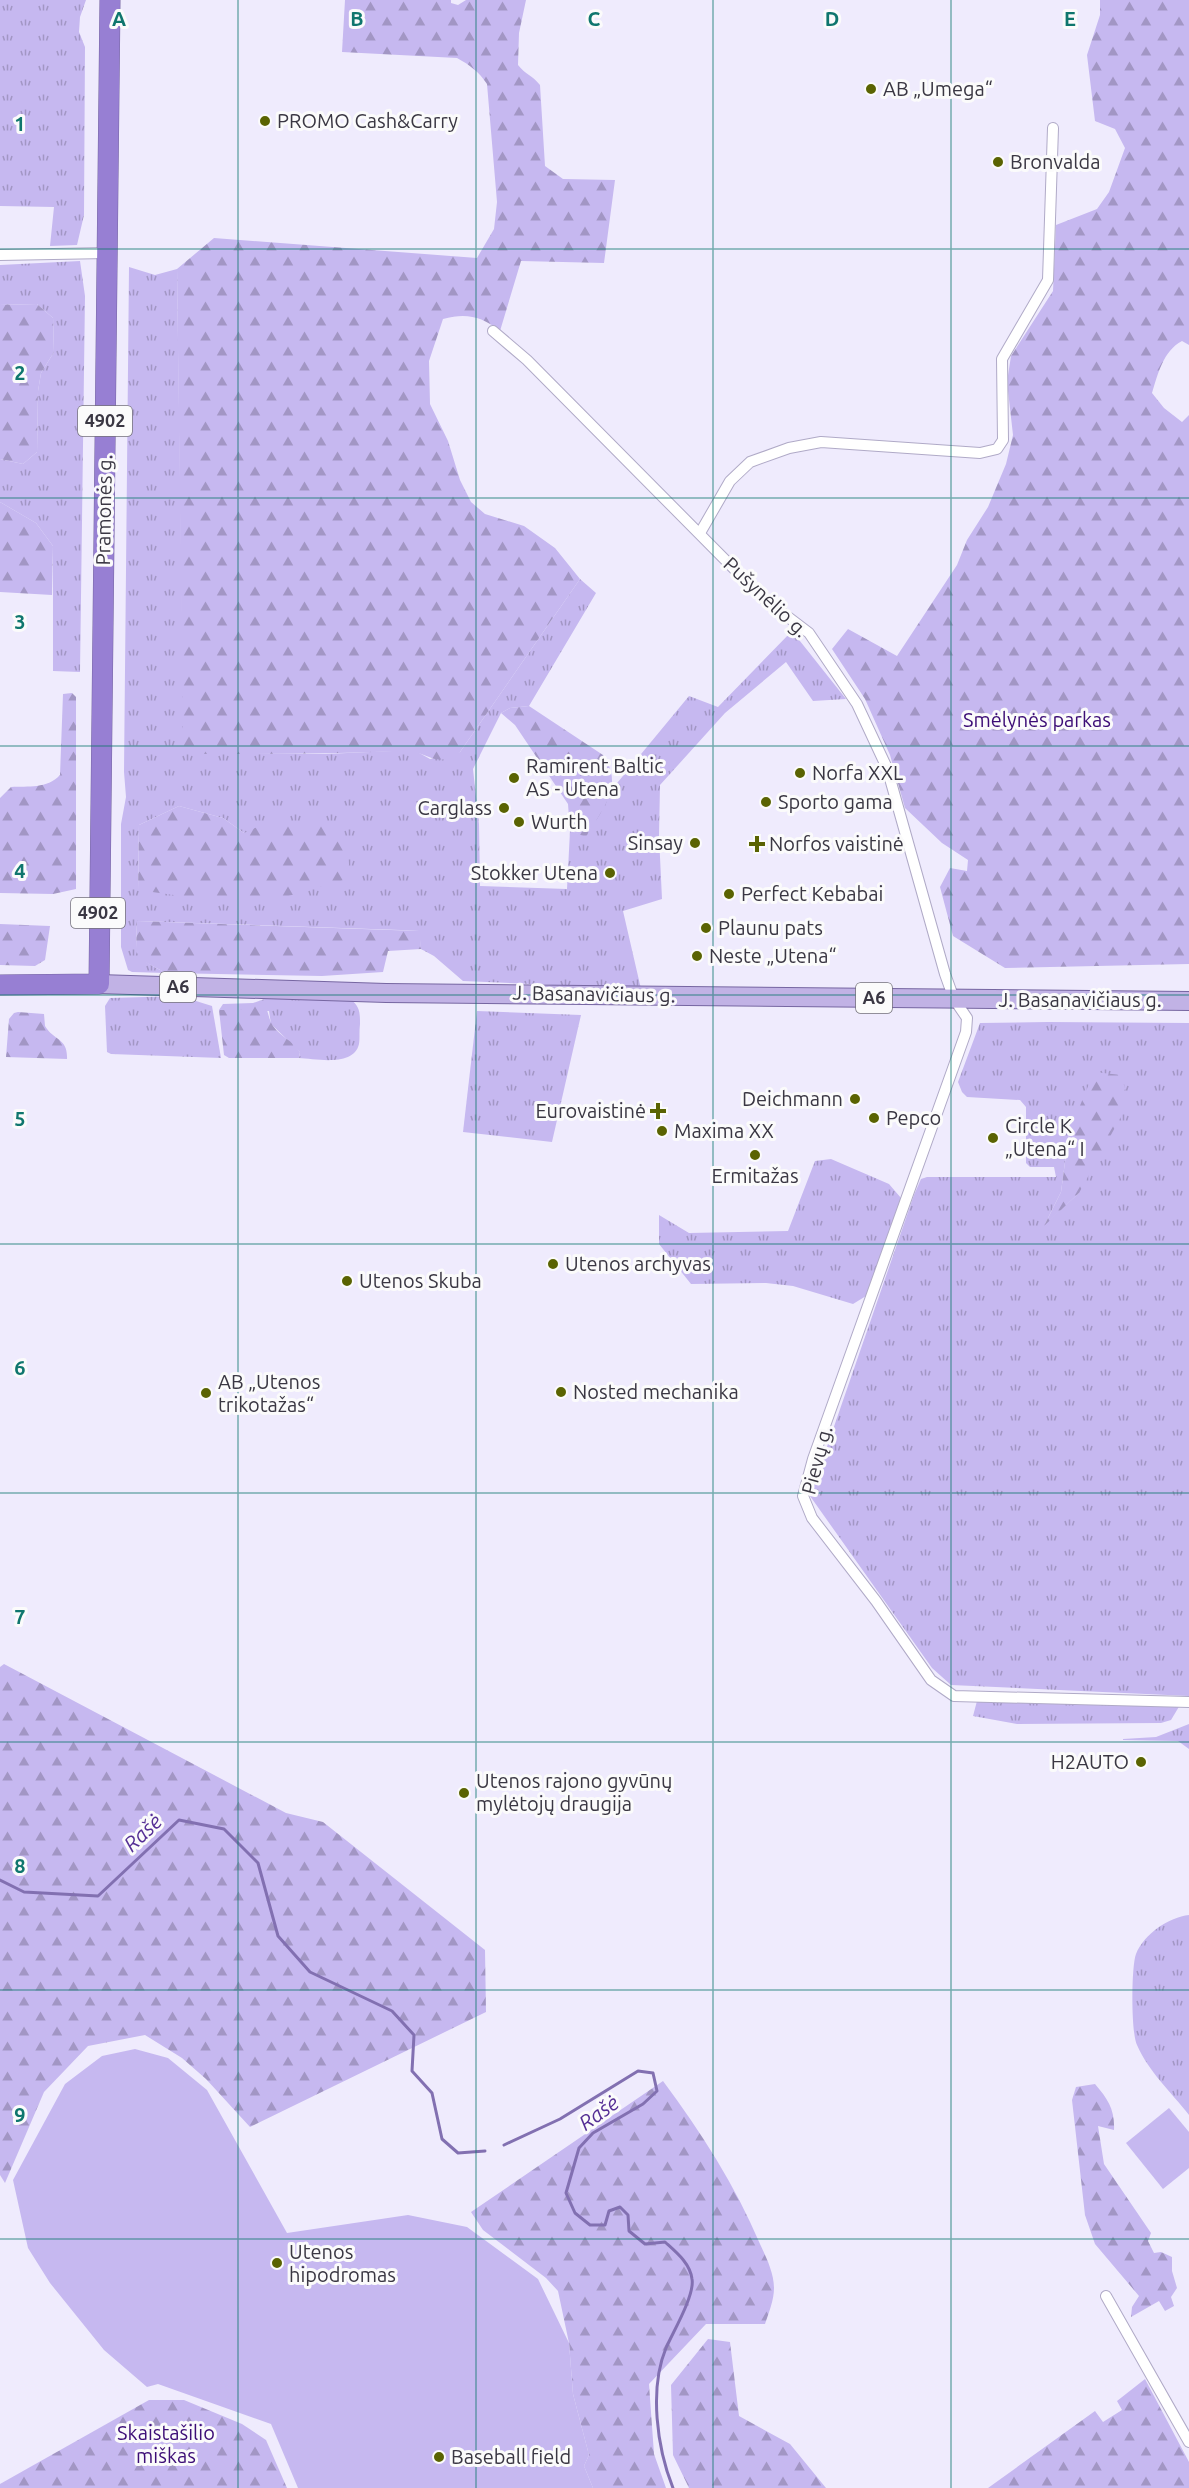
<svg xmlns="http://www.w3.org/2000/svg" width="1189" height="2488" viewBox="0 0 1189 2488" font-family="Ubuntu,sans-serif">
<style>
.grass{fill:url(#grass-tufts);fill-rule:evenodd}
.forest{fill:url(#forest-firs)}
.pitch{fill:#c6b8f0}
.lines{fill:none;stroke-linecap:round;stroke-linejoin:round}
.stream{stroke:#8270b1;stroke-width:3}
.street-casing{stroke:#b0aac7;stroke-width:12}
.primary-casing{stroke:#7666a1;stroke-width:20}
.highway-casing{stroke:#7666a1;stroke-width:21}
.street{stroke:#fff;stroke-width:10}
.primary{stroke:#c1b2e5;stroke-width:18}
.highway{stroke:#977fd3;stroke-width:20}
.grid{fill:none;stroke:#0f766e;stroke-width:1.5;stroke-opacity:0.55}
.poi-dot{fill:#5a6302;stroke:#fbfbfb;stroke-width:2}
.labels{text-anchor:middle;stroke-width:6;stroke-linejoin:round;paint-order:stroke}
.shield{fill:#fbfbfb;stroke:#74727a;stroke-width:1.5}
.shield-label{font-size:18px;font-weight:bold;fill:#3a3743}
.poi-label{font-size:20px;fill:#3a3743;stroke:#fbfbfb;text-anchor:start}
.street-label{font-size:20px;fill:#3a3743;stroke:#fbfbfb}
.park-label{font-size:20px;fill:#3c0d76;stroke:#fbfbfb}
.water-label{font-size:21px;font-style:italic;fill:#552f95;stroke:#fbfbfb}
.grid-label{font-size:20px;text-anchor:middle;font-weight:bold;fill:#0f766e;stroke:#fbfbfb;stroke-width:6;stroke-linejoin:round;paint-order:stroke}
</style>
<defs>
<pattern id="grass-tufts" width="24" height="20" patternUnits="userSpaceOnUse" patternTransform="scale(1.5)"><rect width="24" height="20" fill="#c6b8f0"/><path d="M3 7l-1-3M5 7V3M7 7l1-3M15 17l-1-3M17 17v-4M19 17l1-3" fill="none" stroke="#a296c4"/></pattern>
<pattern id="forest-firs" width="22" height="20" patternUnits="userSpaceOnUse" patternTransform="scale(1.5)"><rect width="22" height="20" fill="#c6b8f0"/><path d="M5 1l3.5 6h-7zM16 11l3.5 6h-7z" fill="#a296c4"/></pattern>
</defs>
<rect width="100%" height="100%" fill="#efebfd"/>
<!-- grass -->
<g class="grass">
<polygon points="0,0 86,0 80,17 79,32 85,47 84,215 77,245 50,246 54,207 0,206"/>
<polygon points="80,261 85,296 80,672 53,671 53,546 36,523 0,502 0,459 23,464 37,452 38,391 41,373 54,352 53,318 37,304 0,305 0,265"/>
<path d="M129,267L155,275L177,269L184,754H325L414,750L430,759L460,752L580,579L596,593L529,706L510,708L501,713L473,769L479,824L480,886L567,889L570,831L586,836L613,788L689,696L718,707L792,631L846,699L813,701L786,662L725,713L660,785L659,836L662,899L623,911L641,989L463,981L434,956L421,949L419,931L400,930L137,921C136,958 133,956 166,973L132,972L128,970L121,947V824L126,797L124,772ZM179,806L223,818L244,833L138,890L139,825Z"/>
<polygon points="180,996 212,1006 221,1058 111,1054 107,1052 105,1006 110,998"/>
<path d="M270,997L350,999C360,1006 360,1013 360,1024C359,1031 360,1038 359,1044C354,1067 316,1059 299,1058L300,1052L271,1024L269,1011L219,1010L223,1004L253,1003Z"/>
<polygon points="477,1011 581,1015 552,1142 463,1132"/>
<path d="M1048,1022L1189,1023V1696L951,1685L932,1668L810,1496L914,1195L921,1179L927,1177H1056L1054,1167H1030L1026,1163V1107L1020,1100L967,1097L962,1092L958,1082L980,1023ZM1069,1132L1079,1193L1045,1224L1061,1192Z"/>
<polygon points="831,1159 889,1184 901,1198 866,1296 853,1304 793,1286 766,1283 691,1284 659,1244 659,1215 689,1233 788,1231 815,1161"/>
<polygon points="977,1701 1180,1705 1171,1720 1161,1723 1017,1724 973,1716"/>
<polygon points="1189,1724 1189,1749 1178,1741 1123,1740 1123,1739 1156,1737"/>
<path d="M1189,1915V2115C1172,2093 1148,2071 1137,2045C1131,2033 1131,1967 1136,1954C1144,1934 1169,1917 1189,1915Z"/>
</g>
<!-- forest -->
<g class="forest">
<path d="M345,0H451V3L458,5L466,0H526L519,33L518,65C525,74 533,76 540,85L545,166L563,179L615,180L604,263L521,261L500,331C481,316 466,313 443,319L429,361L430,404L448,441L460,480L471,502L485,514L524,526L555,548L580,579L460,752C434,770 428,750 404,751C331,754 257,754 183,754L177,269L214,238L477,258L494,229L497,202L487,84C479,72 470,65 457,58L342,52Z"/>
<path d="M1100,0H1189V345L1182,341C1163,351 1158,374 1152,393L1164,408L1182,422L1189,415V964L1005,968L953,936L940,887L950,868L967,871L968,860L942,843L905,808L890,755L865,699L832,649L848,629L897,656L957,565L967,540L988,507L1006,464L1013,435L1007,382L1011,356L1053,291L1056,225L1097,209L1109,192L1125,148L1115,129L1095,121L1087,55L1100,15Z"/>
<polygon points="37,304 53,318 54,352 41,373 38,391 37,452 23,464 0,459 0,305"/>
<polygon points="0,502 36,523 53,546 52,595 0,592"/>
<path d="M72,693L76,697V889L53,894L0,893V798L11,787C28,786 47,789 60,775L63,694Z"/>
<path d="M529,706L603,755C625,787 602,808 586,837L570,831L568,804L515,725L501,713L510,708Z"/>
<polygon points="179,806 223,818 244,833 266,823 343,823 351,878 278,899 181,896 138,890 139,825"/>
<polygon points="137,921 420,931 421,949 388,951 383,972 322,976 166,973 141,960 136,951"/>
<polygon points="0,924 50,926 45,960 35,966 0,965"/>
<path d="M264,1004C269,1011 268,1019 273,1026C280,1036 293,1041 300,1052L299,1058H229L224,1055L219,1010H238Z"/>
<path d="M18,1012L44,1014L45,1026C54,1041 68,1038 67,1059L6,1057L9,1019L14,1013Z"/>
<polygon points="1094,1072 1121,1075 1129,1102 1079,1193 1044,1226 1061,1192 1069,1132"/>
<polygon points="4,1664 286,1813 323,1822 485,1950 486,2012 250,2127 206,2079 182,2058 145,2035 88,2046 44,2092 5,2183 0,2175 0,1667"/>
<path d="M663,2081C701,2132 735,2185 760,2244C766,2257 774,2273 774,2288C774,2300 769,2312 765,2324H706L649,2384L654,2454L666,2488H593L584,2466L589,2455L573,2394L569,2343L558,2291L546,2278L483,2230L471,2212Z"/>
<path d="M1095,2084C1108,2099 1115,2110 1114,2130L1098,2126L1104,2164L1151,2233L1148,2241L1154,2253L1161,2252L1172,2257V2271L1177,2288L1171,2297L1174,2306L1165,2311L1159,2301L1131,2317L1132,2307L1139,2296L1095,2244L1085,2215L1072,2100L1076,2087Z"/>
<polygon points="708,2339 730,2342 739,2416 790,2444 826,2488 689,2488 673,2455 671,2385"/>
<polygon points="1145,2379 1189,2462 1189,2488 988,2488 1095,2411 1103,2422 1122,2410 1117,2401"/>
<polygon points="149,2400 184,2400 242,2424 266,2440 287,2488 0,2488 0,2484"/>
</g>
<!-- pitch -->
<g class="pitch">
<polygon points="135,2049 168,2058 207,2090 287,2233 408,2215 467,2227 538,2279 569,2343 573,2394 589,2455 584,2466 593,2488 298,2488 271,2424 158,2384 147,2387 104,2350 50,2283 28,2248 13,2180 65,2084 102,2056"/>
<polygon points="1169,2108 1189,2132 1189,2168 1163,2189 1126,2143"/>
</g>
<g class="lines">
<!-- stream -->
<g class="stream">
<polyline points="0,1880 24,1892 98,1896 179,1820 224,1829 258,1863 278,1936 310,1972 392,2011 414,2035 412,2071 432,2093 442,2139 458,2153 485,2151"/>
<path d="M504,2145L560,2119L638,2071L653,2073L657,2091L643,2104L593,2133L579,2148L566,2193L575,2213L590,2225H605L609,2211L620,2207L628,2215L629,2231L645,2244L665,2242C676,2252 690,2263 692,2279C695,2295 673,2332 666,2348C649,2389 657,2448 673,2488"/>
</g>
<defs>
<g id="street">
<polyline points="0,255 107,253"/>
<polyline points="493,331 527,360 763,598 809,633 857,704 887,768 945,974 954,999 967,1018 966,1032 813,1459 803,1496 812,1518 876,1601 931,1680 954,1696 1189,1702"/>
<polyline points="700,533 730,481 750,462 789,448 821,442 980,453 997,449 1003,440 1002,359 1048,280 1053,128"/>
<polyline points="1106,2296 1189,2442"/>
</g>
<polyline id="primary" points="99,984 386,993 1189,1001"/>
<polyline id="highway" points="0,985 99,984 110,0"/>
</defs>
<!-- street casing -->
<use href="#street" class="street-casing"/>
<!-- primary casing -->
<use href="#primary" class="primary-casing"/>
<!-- highway casing -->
<use href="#highway" class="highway-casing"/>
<!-- street -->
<use href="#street" class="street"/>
<!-- primary -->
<use href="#primary" class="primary"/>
<!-- highway -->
<use href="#highway" class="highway"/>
</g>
<!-- grid -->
<path class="grid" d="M238,0V2488M476,0V2488M713,0V2488M951,0V2488M0,249H1189M0,498H1189M0,746H1189M0,995H1189M0,1244H1189M0,1493H1189M0,1742H1189M0,1990H1189M0,2239H1189"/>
<!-- markers -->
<g class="poi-dot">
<circle cx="871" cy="89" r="6"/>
<circle cx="265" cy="121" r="6"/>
<circle cx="998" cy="162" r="6"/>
<circle cx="800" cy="773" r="6"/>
<circle cx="514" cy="778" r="6"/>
<circle cx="766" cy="802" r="6"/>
<circle cx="504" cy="808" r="6"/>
<circle cx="519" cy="822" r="6"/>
<circle cx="695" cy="843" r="6"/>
<path d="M754 835h6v6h6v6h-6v6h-6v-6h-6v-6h6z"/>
<circle cx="610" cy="873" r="6"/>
<circle cx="729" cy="894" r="6"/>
<circle cx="706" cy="928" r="6"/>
<circle cx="697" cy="956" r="6"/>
<circle cx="855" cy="1099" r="6"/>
<path d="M655 1102h6v6h6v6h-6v6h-6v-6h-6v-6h6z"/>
<circle cx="874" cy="1118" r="6"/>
<circle cx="662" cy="1131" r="6"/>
<circle cx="993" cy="1138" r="6"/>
<circle cx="755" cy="1155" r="6"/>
<circle cx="553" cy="1264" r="6"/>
<circle cx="347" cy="1281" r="6"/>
<circle cx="561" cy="1392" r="6"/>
<circle cx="206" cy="1393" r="6"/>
<circle cx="1141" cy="1762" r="6"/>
<circle cx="464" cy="1793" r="6"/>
<circle cx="277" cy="2263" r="6"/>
<circle cx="439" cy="2457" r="6"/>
</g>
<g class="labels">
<!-- shield labels -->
<g class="shield">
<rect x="78" y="406" width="54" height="30" rx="4.5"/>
<rect x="71" y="898" width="54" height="30" rx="4.5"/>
<rect x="160" y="972" width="36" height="30" rx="4.5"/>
<rect x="856" y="983" width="36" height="30" rx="4.5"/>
</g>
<g class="shield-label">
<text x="105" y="427">4902</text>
<text x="98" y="919">4902</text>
<text x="178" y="993">A6</text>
<text x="874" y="1004">A6</text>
</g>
<!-- poi labels -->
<g class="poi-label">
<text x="883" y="96">AB „Umega“</text>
<text x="277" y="128">PROMO Cash&amp;Carry</text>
<text x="1010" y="169">Bronvalda</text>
<text x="526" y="773">Ramirent Baltic<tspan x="526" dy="23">AS - Utena</tspan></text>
<text x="812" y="780">Norfa XXL</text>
<text x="778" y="809">Sporto gama</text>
<text x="492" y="815" text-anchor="end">Carglass</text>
<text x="531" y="829">Wurth</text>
<text x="683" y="850" text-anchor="end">Sinsay</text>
<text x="769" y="851">Norfos vaistinė</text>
<text x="598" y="880" text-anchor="end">Stokker Utena</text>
<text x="741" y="901">Perfect Kebabai</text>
<text x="718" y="935">Plaunu pats</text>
<text x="709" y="963">Neste „Utena“</text>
<text x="843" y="1106" text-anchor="end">Deichmann</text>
<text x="646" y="1118" text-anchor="end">Eurovaistinė</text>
<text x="886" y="1125">Pepco</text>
<text x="1005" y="1133">Circle K<tspan x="1005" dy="23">„Utena“ I</tspan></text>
<text x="674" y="1138">Maxima XX</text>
<text x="755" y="1183" text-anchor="middle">Ermitažas</text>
<text x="565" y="1271">Utenos archyvas</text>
<text x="359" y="1288">Utenos Skuba</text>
<text x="218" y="1389">AB „Utenos<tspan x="218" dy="23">trikotažas“</tspan></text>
<text x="573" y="1399">Nosted mechanika</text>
<text x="1129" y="1769" text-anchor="end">H2AUTO</text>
<text x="476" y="1788">Utenos rajono gyvūnų<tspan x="476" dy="23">mylėtojų draugija</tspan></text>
<text x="289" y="2259">Utenos<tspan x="289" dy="23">hipodromas</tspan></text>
<text x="451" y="2464">Baseball field</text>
</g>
<!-- street labels -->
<g class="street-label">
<text transform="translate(104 510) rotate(-89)" y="7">Pramonės g.</text>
<text transform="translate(766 597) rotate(43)" y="7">Pušynėlio g.</text>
<text transform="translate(594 994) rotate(1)" y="7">J. Basanavičiaus g.</text>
<text x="1080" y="1007">J. Basanavičiaus g.</text>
<text transform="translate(817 1460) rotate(-75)" y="7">Pievų g.</text>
</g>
<!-- park labels -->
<g class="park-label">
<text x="1037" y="727">Smėlynės parkas</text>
<text x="166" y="2440">Skaistašilio<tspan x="166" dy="23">miškas</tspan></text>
</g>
<!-- water labels -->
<g class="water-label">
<text transform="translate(143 1833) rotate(-43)" y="7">Rašė</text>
<text transform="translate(599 2113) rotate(-36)" y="7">Rašė</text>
</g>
</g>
<g class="grid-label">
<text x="119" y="26">A</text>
<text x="357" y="26">B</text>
<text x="594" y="26">C</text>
<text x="832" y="26">D</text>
<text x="1070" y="26">E</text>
<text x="20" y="131">1</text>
<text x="20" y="380">2</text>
<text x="20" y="629">3</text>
<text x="20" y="878">4</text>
<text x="20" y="1126">5</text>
<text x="20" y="1375">6</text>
<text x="20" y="1624">7</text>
<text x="20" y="1873">8</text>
<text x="20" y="2122">9</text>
</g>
</svg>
